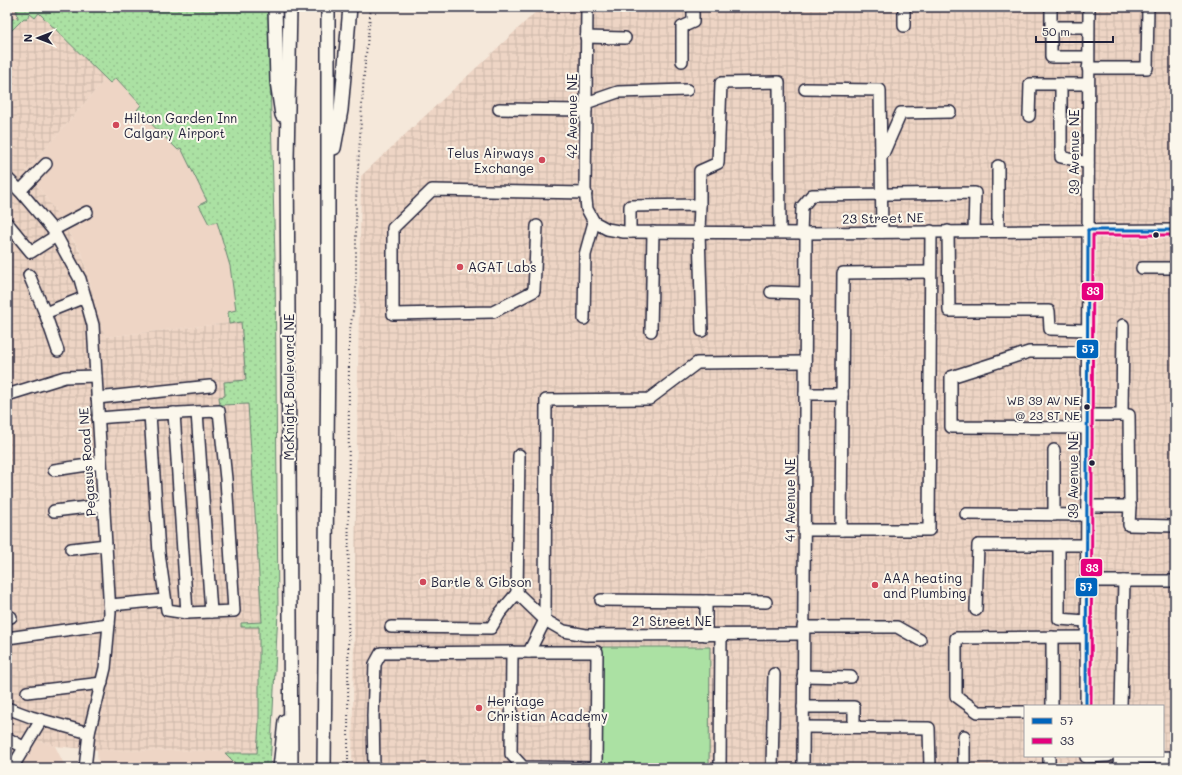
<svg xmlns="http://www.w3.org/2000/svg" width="1182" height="775" viewBox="0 0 1182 775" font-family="Mali,sans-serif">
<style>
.built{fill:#eed5c5}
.industrial{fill:url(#industrial-grid);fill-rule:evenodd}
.grass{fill:url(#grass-dots);stroke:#66826f}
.garden{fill:#abe1a3;stroke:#66826f}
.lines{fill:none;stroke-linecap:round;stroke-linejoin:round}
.minor-casing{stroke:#22223b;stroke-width:14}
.major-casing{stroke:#22223b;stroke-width:16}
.path{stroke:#22223b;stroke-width:2;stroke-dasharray:1 3;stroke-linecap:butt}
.minor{stroke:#fbf7ec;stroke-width:11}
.major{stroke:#fbf7ec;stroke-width:13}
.bus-1-casing{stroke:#fbf7ec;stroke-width:6}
.bus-2-casing{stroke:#fbf7ec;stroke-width:6}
.bus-1{stroke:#0065bd;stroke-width:3}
.bus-2{stroke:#e5007d;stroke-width:3}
.poi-dot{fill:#d1495b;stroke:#fbf7ec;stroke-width:1.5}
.bus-dot{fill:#22223b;stroke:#fbf7ec;stroke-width:1.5}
.labels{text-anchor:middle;stroke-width:4;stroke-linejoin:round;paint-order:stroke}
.bus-label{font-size:12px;fill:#22223b;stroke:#fbf7ec;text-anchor:end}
.street-label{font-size:13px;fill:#22223b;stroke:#fbf7ec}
.poi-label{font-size:13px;fill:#22223b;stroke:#fbf7ec;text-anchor:start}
.line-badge{stroke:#fbf7ec;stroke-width:1.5}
.badge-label{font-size:11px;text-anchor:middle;font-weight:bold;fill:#fff}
</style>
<defs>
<pattern id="industrial-grid" width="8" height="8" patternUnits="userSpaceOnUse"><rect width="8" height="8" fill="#eed5c5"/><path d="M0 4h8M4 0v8" fill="none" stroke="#ccb7aa"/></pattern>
<pattern id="grass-dots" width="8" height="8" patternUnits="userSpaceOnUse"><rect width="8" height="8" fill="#abe1a3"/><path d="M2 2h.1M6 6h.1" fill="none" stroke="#93c18d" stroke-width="1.8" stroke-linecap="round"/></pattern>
</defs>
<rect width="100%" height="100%" fill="#f5e8da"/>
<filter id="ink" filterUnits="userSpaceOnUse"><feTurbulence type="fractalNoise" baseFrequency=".025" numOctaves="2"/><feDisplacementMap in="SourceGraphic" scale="8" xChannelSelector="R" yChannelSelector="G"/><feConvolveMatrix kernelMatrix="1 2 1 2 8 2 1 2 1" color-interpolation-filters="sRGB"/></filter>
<g filter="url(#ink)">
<!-- built -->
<g class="built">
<polygon points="113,70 192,149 228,221 247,321 105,337 82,254 54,209 26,171"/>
<polygon points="7,730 55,746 64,764 64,768 7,768"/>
<polygon points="97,750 261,751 259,768 98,768"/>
</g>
<!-- industrial -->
<g class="industrial">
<polygon points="7,7 52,7 113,70 26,171 54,209 82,255 105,337 247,321 265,578 261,751 97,750 55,746 7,730"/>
<path d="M541,7H1175V768H352L361,176ZM1025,706H1163V756H1025Z"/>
</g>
<!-- grass -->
<polygon class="grass" points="16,7 268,7 275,257 278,612 270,768 240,768 225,753 257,753 259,724 259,627 241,627 241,623 262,622 248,404 220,405 219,397 225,396 224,382 246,380 241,322 229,324 228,312 236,310 230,266 217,222 209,224 199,205 207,201 181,148 178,150 137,110 141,105 116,78 110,83 39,13 35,18 30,14 26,19 24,18 7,35 7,20 18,18"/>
<!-- garden -->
<polygon class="garden" points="602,647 710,647 709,768 602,768"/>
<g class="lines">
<defs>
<g id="minor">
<polyline points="587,7 585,190 587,209 594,222"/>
<polyline points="1051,7 1051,57 1088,57"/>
<polyline points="904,26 904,7"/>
<polyline points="1051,27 1088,27"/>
<polyline points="586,37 625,38"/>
<polyline points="682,61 682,27 693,22 693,7"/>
<polyline points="1088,68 1147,68 1148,7"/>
<polyline points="805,89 880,90 882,232"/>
<polyline points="586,103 618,92 687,90"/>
<polyline points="499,109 586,110"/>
<polyline points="1029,116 1030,84 1061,84"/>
<polyline points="883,154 901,113 950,112"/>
<polyline points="1088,163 1061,157 1061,84 1088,84"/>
<polyline points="7,178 20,191 53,230 80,279 93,325 110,613 105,668 89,733 85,768"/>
<polyline points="20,191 46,164"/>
<polyline points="700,205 700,171 718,163 721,83 779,82 780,232"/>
<polyline points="594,222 607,229 624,232 806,233 1175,230"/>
<polyline points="8,224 31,252 56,236"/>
<polyline points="537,226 534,291 493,312 393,314 393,228 432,190 586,193"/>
<polyline points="53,230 87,212"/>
<polyline points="948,231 949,311 1049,311 1050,329 1087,330"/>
<polyline points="998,231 998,166"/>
<polyline points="630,232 630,206 700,205 699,232 702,331"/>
<polyline points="801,233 802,207 812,195 975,193 974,231"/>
<polyline points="1142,268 1175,268"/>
<polyline points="29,275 45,313"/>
<polyline points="771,292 805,293"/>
<polyline points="584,319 585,255 594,222"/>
<polyline points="651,331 653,232"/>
<polyline points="58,351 45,313 85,297"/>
<polyline points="805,394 842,394"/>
<polyline points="7,395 65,377 96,376"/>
<polyline points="97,398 210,386"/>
<polyline points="197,412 211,612"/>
<polyline points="174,413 187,613"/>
<polyline points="1087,415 1129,415 1130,506"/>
<polyline points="1122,415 1123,325"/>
<path d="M98,418C139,414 179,413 219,411L226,479L234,611L187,613L167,610L159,553L150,414"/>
<polyline points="1087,428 951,427 951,377 1029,352 1087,352"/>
<polyline points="1054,450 1054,515"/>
<polyline points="54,470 101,463"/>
<polyline points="1087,506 1130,506 1129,525 1175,526"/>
<polyline points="54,511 104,505"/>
<polyline points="966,514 1087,515"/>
<polyline points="804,530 929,530 931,231"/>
<polyline points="841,530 843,273 930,272"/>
<polyline points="1059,545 1059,619 1086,621"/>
<polyline points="71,549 106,545"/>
<polyline points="1086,581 1175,581"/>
<polyline points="517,593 519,455"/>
<polyline points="601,600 706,601"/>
<polyline points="110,605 165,600"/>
<polyline points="976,610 978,545 1086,545"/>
<polyline points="7,618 11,617"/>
<polyline points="391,627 491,628 500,613 517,593 545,620 564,631 586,635 803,634"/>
<polyline points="803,627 897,627 920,640"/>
<polyline points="706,635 706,601 766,602"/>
<polyline points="1052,637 1052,706"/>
<polyline points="7,638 109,624"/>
<polyline points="512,652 511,754 523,767 596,768"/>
<polyline points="529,652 597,652 596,768"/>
<polyline points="803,676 851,677"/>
<polyline points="27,692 102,683"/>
<polyline points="1086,706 1089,7"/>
<polyline points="1121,706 1124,581"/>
<polyline points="803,707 854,707 854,727"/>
<polyline points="7,708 31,717 89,733"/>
<polyline points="1025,712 978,712 956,696 956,638 1086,637"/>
<polyline points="803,727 929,728 930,768"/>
<polyline points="7,738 25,748"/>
<polyline points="1119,756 1120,768"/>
<polyline points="1121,756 1128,758 1175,757"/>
<polyline points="1086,757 1108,756"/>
<polyline points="12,768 41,720"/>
<polyline points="374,768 373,716 375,664 381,653 529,652 545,620 546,400 649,399 697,363 805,362"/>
<polyline points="720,768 721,635"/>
<polyline points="772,768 774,674"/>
<polyline points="803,768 806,233"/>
<polyline points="964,768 964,736"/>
<polyline points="1049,768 1049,756"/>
</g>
<g id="major">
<polyline points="275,7 277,81 282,115"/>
<polyline points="290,7 287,159 291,768"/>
<polyline points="334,148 341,110 350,7"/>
<polyline points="280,768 285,721"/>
<polyline points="324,768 328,342 328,7"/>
</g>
</defs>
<!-- minor casing -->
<use href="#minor" class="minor-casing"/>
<!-- major casing -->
<use href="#major" class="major-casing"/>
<!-- path -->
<path class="path" d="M348,768L349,339C350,324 354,310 356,295V200L364,74L371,7"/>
<!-- minor -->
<use href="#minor" class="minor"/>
<!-- major -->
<use href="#major" class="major"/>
<defs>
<g id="bus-1">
<polyline points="1088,230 1175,230"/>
<polyline points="1086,706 1088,230"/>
</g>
<polyline id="bus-2" points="1091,706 1093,235 1175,235"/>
</defs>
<!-- bus-1 casing -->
<use href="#bus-1" class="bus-1-casing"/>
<!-- bus-2 casing -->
<use href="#bus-2" class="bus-2-casing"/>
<!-- bus-1 -->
<use href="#bus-1" class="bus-1"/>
<!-- bus-2 -->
<use href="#bus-2" class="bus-2"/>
</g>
</g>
<!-- markers -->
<g class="poi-dot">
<circle cx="116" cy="125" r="4"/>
<circle cx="542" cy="160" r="4"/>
<circle cx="460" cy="267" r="4"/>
<circle cx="423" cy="582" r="4"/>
<circle cx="875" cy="585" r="4"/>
<circle cx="479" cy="708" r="4"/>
</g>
<g class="bus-dot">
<circle cx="1156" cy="235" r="3.5"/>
<circle cx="1087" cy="407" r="3.5"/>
<circle cx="1092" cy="463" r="3.5"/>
</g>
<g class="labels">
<!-- bus labels -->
<g class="bus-label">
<text x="1080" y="405">WB 39 AV NE<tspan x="1080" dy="15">@ 23 ST NE</tspan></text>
</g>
<!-- street labels -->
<g class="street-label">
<text transform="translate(572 116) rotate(-90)" y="5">42 Avenue NE</text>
<text transform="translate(1074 152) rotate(-90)" y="5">39 Avenue NE</text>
<text transform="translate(883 218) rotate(-1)" y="5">23 Street NE</text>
<text transform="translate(289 387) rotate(-90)" y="5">McKnight Boulevard NE</text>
<text transform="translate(87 462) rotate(-94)" y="5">Pegasus Road NE</text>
<text transform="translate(1073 476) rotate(-90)" y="5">39 Avenue NE</text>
<text transform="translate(790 500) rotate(-90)" y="5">41 Avenue NE</text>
<text x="672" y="626">21 Street NE</text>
</g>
<!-- poi labels -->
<g class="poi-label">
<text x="124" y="123">Hilton Garden Inn<tspan x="124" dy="15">Calgary Airport</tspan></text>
<text x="534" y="158" text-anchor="end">Telus Airways<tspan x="534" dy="15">Exchange</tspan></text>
<text x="468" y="272">AGAT Labs</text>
<text x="883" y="583">AAA heating<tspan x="883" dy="15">and Plumbing</tspan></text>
<text x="431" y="587">Bartle &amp; Gibson</text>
<text x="487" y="706">Heritage<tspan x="487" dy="15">Christian Academy</tspan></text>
</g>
</g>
<g class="line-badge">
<rect x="1081" y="282" width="23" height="19" rx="4" fill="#e5007d"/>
<rect x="1076" y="339" width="23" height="20" rx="4" fill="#0065bd"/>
<rect x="1080" y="558" width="23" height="19" rx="4" fill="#e5007d"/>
<rect x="1075" y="577" width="23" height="20" rx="4" fill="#0065bd"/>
</g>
<g class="badge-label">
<text x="1093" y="295">33</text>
<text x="1088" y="353">57</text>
<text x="1092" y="572">33</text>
<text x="1086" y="591">57</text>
</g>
<!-- margin -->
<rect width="1182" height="775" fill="none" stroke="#fbf7ec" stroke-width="24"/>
<rect x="12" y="12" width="1158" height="751" fill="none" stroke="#22223b" stroke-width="1.5" filter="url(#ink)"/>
<!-- legend -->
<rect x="1024" y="705" width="140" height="52" fill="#fbf7ec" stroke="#a4a2a5"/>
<rect x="1032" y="718" width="20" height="6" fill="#0065bd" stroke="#a4a2a5"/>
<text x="1060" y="725" font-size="12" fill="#22223b">57</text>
<rect x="1032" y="738" width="20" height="6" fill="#e5007d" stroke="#a4a2a5"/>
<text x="1060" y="745" font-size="12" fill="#22223b">33</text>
<!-- north arrow -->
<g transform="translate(38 38) rotate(270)" stroke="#fbf7ec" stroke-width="3" paint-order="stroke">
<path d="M0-3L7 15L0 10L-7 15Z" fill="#22223b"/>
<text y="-6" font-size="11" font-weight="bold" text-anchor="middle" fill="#22223b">N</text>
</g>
<!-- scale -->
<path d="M1036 36v6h77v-6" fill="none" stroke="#22223b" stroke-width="2"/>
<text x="1042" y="36" font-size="12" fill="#22223b" stroke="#fbf7ec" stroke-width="3" paint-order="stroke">50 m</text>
</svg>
